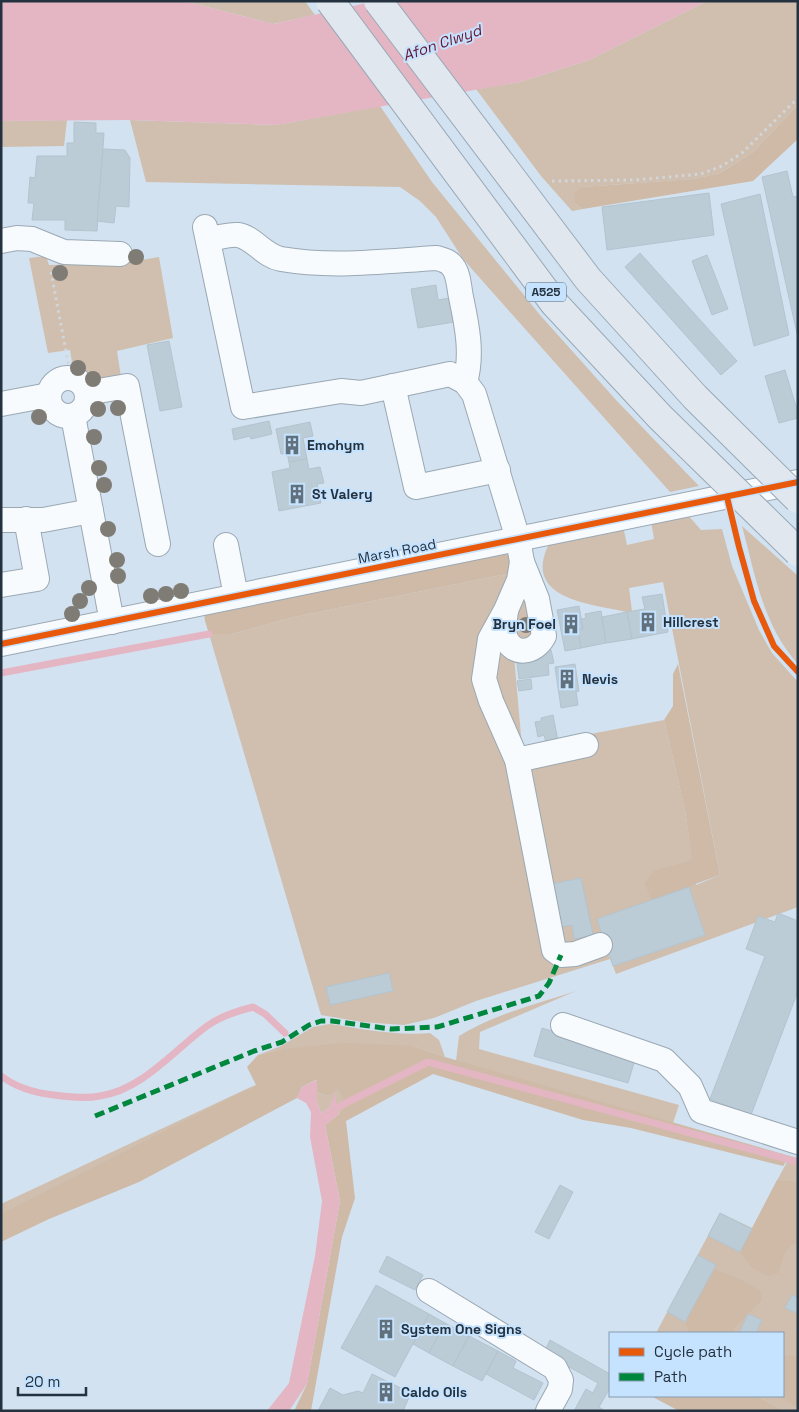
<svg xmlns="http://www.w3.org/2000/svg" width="799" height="1412" viewBox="0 0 799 1412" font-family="'Space Grotesk',sans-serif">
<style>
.green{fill:#d0bfae}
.forest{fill:#cebaa6}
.water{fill:#e4b6c4}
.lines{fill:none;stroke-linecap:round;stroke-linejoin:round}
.stream{stroke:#e4b6c4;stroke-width:7}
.building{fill:#bbccd7;stroke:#b3c4cf}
.minor-casing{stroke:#9aa8b4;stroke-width:26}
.path{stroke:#d1d6db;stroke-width:3;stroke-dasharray:2.5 4;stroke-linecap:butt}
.minor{stroke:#f8fbfd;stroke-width:24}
.major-bridge-casing{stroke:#99a9b7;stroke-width:30;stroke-linecap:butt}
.major-bridge{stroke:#e0e7ee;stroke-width:28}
.quiet{stroke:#00873e;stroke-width:5;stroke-dasharray:10 5;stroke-linecap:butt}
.cycleway-casing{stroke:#c5e2fe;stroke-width:9}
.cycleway{stroke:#e8590c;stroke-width:6}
.tree{fill:#7f7b75}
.labels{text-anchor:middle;stroke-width:4;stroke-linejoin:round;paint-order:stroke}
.shield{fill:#c5e2fe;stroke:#546778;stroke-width:1}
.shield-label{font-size:12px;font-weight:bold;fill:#24323f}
.poi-label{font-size:14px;font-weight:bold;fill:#24323f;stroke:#c5e2fe;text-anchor:start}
.street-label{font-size:14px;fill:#24323f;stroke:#c5e2fe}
.water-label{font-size:15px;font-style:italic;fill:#67142f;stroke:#c5e2fe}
</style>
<rect width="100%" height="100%" fill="#d2e2f1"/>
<!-- green -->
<g class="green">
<polygon points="184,1 305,1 315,15 273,24"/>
<polygon points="707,1 798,1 798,105 752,153 720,173 693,179 582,187 574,203 583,209 572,211 541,176 476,89 520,82 589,60"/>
<polygon points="380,106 432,182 540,315 616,400 699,486 670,492 463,259 436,217 420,201 400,187 146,182 130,120 276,125"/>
<polygon points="67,120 64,146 1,147 1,121"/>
<polygon points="46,256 49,265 124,263 159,257 173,338 117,351 121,377 90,383 83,374 73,369 70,350 48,353 29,258"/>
<path d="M688,515L701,530L722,529L732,566L759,630L772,653L798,682V907L616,974L613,966L705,935L689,888L597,919L610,959L476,1001L434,1018L404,1025L362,1022L321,1015L209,634H232L294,617L511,573L543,605L551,650L514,656L522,747L664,720L685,810L696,885L720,875L663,582L629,588L632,611L627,612C593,604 521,600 549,544L623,526L627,545L654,539L651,521Z"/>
<path d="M742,526L798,576V664C763,626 755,574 742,526Z"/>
<path d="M576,991L480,1032L479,1049L679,1105L673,1123L456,1061L459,1036C495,1014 536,1004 576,991Z"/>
<path d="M330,1024C363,1029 397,1036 430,1033L439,1040L445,1057L413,1046L282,1049L258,1055L281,1046L313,1027Z"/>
<polygon points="257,1084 1,1238 1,1204"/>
<polygon points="338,1088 345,1101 339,1114 336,1108 336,1094 329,1108 321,1113 317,1102 317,1092 328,1096"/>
<polygon points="790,1156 798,1158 798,1411 785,1411 757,1396 783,1396 783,1333 656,1333 720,1213 752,1228"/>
</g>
<!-- forest -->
<g class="forest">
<polygon points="798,105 798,139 753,181 583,209 574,203 574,194 582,187 693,179 720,173 752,153"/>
<polygon points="485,550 509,555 511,573 294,617 232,634 209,634 205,621 204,612"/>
<polygon points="678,664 720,875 651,900 645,883 654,871 692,860 685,810 664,720 673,706 673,674"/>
<polygon points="345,1043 413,1046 445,1057 790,1156 783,1166 631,1128 583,1120 433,1074 346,1121 355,1198 342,1237 311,1411 294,1411 307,1384 340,1201 325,1125 339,1114 345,1102 338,1089 328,1096 317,1092 316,1080 302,1087 297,1098 139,1182 49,1219 1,1242 1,1214 256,1085 247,1067 258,1055 282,1049"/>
<polygon points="777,1180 798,1182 798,1244 792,1244 785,1253 778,1273 767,1276 751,1267 740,1252"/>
<polygon points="714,1269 738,1278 760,1291 762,1300 734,1328 734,1333 690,1333 685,1322"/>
<polygon points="783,1355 798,1356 798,1408 780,1396 783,1396"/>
<polygon points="651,1396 757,1396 785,1411 679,1411"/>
</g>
<!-- water -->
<g class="water">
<polygon points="1,1 184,1 274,24 375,1 707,1 589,60 520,82 276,125 130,120 1,121"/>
<polygon points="317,1080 317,1102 321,1113 329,1108 336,1092 336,1108 339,1114 325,1125 340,1201 307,1384 289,1411 267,1411 289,1383 315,1256 322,1201 310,1137 311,1112 306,1103 297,1098 302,1087"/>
</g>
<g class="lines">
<!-- stream -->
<g class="stream">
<polyline points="1,673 209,634"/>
<path d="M1,1076C17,1088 35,1093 54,1095C69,1097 85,1099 100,1096C142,1090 174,1050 207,1026C221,1016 237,1011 253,1007L265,1014L285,1033"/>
<polyline points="336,1108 428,1062 798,1162"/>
</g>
</g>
<!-- building -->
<g class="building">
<polygon points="74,122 96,123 96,133 104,133 97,231 65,230 65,220 32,220 34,203 28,203 30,177 35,178 37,156 67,156 67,143 74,143"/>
<polygon points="103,149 125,150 130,158 129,207 116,206 114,223 97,221"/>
<polygon points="787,171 793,197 798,196 798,338 762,177"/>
<polygon points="709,193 714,235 607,250 602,207"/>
<polygon points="760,194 789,335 754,346 721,204"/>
<polygon points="640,253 737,361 721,375 625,267"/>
<polygon points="707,255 728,309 712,315 692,261"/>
<polygon points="436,285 438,300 455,297 460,321 418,328 411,289"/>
<polygon points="169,341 182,407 160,411 147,345"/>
<polygon points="785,370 798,413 798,418 779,423 765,376"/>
<polygon points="269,421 272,434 251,439 250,436 234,440 232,429"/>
<polygon points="310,422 313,436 303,438 307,459 289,462 287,453 281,454 276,429"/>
<polygon points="307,459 309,469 320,467 324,483 317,484 321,503 279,511 272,472 290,468 289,462"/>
<polygon points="662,594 668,632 632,639 627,612 645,609 642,597"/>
<polygon points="579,606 583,629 578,630 581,648 565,651 557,610"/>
<polygon points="601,611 606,643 581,648 578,630 583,629 581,619 586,618 585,614"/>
<polygon points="627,612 632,639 606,643 602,617"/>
<polygon points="551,650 554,663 548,664 549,675 519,679 516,655"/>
<polygon points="575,664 579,691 576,692 578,705 561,708 555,667"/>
<polygon points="531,679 532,689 519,691 517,681"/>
<polygon points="553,715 558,741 546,743 544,735 538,737 535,722 541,721 541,718"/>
<polygon points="581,878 593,935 574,939 572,925 561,927 552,884"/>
<polygon points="689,887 705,935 613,966 597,919"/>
<polygon points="778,913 798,921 798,991 751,1115 710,1099 765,956 746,949 758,916 775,922"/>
<polygon points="389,973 393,991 330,1005 326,987"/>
<polygon points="542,1028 636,1056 628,1083 534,1056"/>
<polygon points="560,1185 573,1192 549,1239 535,1232"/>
<polygon points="720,1213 752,1229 740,1252 708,1236"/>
<polygon points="698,1255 716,1265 685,1322 667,1312"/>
<polygon points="387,1256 423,1275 415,1290 379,1272"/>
<polygon points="376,1285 429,1314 395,1377 341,1348"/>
<polygon points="792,1295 798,1298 798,1314 785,1308"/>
<polygon points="429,1314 445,1323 429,1353 413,1344"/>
<polygon points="748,1314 762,1320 756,1333 739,1333"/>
<polygon points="445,1323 469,1336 453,1366 429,1353"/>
<polygon points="469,1336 498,1351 482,1381 453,1366"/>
<polygon points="550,1340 610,1374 610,1388 599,1407 605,1411 574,1411 586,1389 593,1393 598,1383 544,1353"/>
<polygon points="498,1351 516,1361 513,1368 543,1383 534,1400 486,1374"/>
<polygon points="372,1374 411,1393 403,1411 318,1411 330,1388 343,1395 358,1391 363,1393"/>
</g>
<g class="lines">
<defs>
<g id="minor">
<polyline points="205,227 243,407 341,391 361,393 450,374 465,382 474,394 518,539 522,562 519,580 506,610 490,639 484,679 491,701 517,760 554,950 561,955 575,954 600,945"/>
<path d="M208,239C217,238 229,234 238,235C253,237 264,256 281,259C333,268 385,261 437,258C444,260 449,261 453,267C459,275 459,288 461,297C467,325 473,355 465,382"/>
<polyline points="1,241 17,238 32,239 64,252 120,254"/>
<circle cx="68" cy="397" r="19"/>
<polyline points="393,386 416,487 498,470"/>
<polyline points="87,393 127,386 158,544"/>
<polyline points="1,404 49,395"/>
<polyline points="73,416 112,622"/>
<polyline points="1,520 43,520 91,511"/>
<polyline points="226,545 236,596"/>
<polyline points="1,585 37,579 26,519"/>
<path d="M506,611C505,619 503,629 505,636C512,657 535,654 544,636L537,599L522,562"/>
<polyline points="1,644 798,482"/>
<polyline points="517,760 586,745"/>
<polyline points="563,1025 664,1060 690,1086 701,1111 798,1142"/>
<polyline points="429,1291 555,1368 561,1380 560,1389 548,1411"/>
</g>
</defs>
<!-- minor casing -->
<use href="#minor" class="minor-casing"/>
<!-- path -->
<g class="path">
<polyline points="552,181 635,180 701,174 722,166 742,153 798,98"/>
<polyline points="51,272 71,378"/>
</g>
<!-- minor -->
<use href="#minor" class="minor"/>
<defs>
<g id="major-bridge">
<polyline points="330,1 554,303 660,417 798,552"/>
<polyline points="378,1 588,279 695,397 798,499"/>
</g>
</defs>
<!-- major-bridge casing -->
<use href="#major-bridge" class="major-bridge-casing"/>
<!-- major-bridge -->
<use href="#major-bridge" class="major-bridge"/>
<!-- quiet -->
<polyline class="quiet" points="95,1116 254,1051 282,1042 309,1025 321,1021 332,1021 391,1029 437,1027 539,996 549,983 561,955"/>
<defs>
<g id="cycleway">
<polyline points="727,497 739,547 754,601 774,646 798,672"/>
<polyline points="1,644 798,482"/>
</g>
</defs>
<!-- cycleway casing -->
<use href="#cycleway" class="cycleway-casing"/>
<!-- cycleway -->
<use href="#cycleway" class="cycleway"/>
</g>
<!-- trees -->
<g class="tree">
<circle cx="136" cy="257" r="8"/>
<circle cx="60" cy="273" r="8"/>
<circle cx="78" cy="368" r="8"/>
<circle cx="93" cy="379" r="8"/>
<circle cx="118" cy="408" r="8"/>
<circle cx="98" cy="409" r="8"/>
<circle cx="39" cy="417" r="8"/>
<circle cx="94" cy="437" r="8"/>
<circle cx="99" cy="468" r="8"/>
<circle cx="104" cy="485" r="8"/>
<circle cx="108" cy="529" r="8"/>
<circle cx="117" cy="560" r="8"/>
<circle cx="118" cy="576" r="8"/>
<circle cx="89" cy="588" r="8"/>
<circle cx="181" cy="591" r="8"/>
<circle cx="166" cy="594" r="8"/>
<circle cx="151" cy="596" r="8"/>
<circle cx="80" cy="601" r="8"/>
<circle cx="72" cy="614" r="8"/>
<circle cx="526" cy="625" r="8"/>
</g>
<!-- icons -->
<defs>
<symbol id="building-bare" viewBox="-9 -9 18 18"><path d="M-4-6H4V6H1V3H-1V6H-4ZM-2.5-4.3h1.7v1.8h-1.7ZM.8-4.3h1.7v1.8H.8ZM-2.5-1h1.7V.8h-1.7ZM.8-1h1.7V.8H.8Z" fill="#61707d" stroke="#c5e2fe" stroke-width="2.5" paint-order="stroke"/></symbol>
</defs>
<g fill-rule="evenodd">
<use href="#building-bare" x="278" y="431" width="28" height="28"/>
<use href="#building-bare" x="283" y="480" width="28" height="28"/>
<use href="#building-bare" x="634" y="608" width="28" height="28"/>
<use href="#building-bare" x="557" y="610" width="28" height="28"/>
<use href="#building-bare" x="553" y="665" width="28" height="28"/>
<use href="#building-bare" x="372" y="1315" width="28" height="28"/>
<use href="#building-bare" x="372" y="1378" width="28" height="28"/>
</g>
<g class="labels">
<!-- shield labels -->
<rect class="shield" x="526" y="282.5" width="40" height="19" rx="4"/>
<g class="shield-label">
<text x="546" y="296">A525</text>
</g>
<!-- poi labels -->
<g class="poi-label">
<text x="307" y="450">Emohym</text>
<text x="312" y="499">St Valery</text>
<text x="663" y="627">Hillcrest</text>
<text x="556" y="629" text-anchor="end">Bryn Foel</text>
<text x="582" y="684">Nevis</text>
<text x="401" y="1334">System One Signs</text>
<text x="401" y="1397">Caldo Oils</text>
</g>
<!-- street labels -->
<g class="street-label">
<text transform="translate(397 551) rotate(-11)" y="5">Marsh Road</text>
</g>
<!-- water labels -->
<g class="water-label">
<text transform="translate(442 43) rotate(-19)" y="5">Afon Clwyd</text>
</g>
</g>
<!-- border -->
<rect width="799" height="1412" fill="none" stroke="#24323f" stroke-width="5"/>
<!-- legend -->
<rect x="609" y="1332" width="175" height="65" fill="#c5e2fe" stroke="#859cb2"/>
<rect x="619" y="1348" width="25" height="8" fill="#e8590c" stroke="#859cb2"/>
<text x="654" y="1357" font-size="15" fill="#24323f">Cycle path</text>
<rect x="619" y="1373" width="25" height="8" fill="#00873e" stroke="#859cb2"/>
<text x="654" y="1382" font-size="15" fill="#24323f">Path</text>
<!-- scale -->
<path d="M18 1387v8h68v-8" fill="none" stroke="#24323f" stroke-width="2.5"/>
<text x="25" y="1387" font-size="15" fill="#24323f" stroke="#c5e2fe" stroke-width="4" paint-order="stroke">20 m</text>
</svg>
